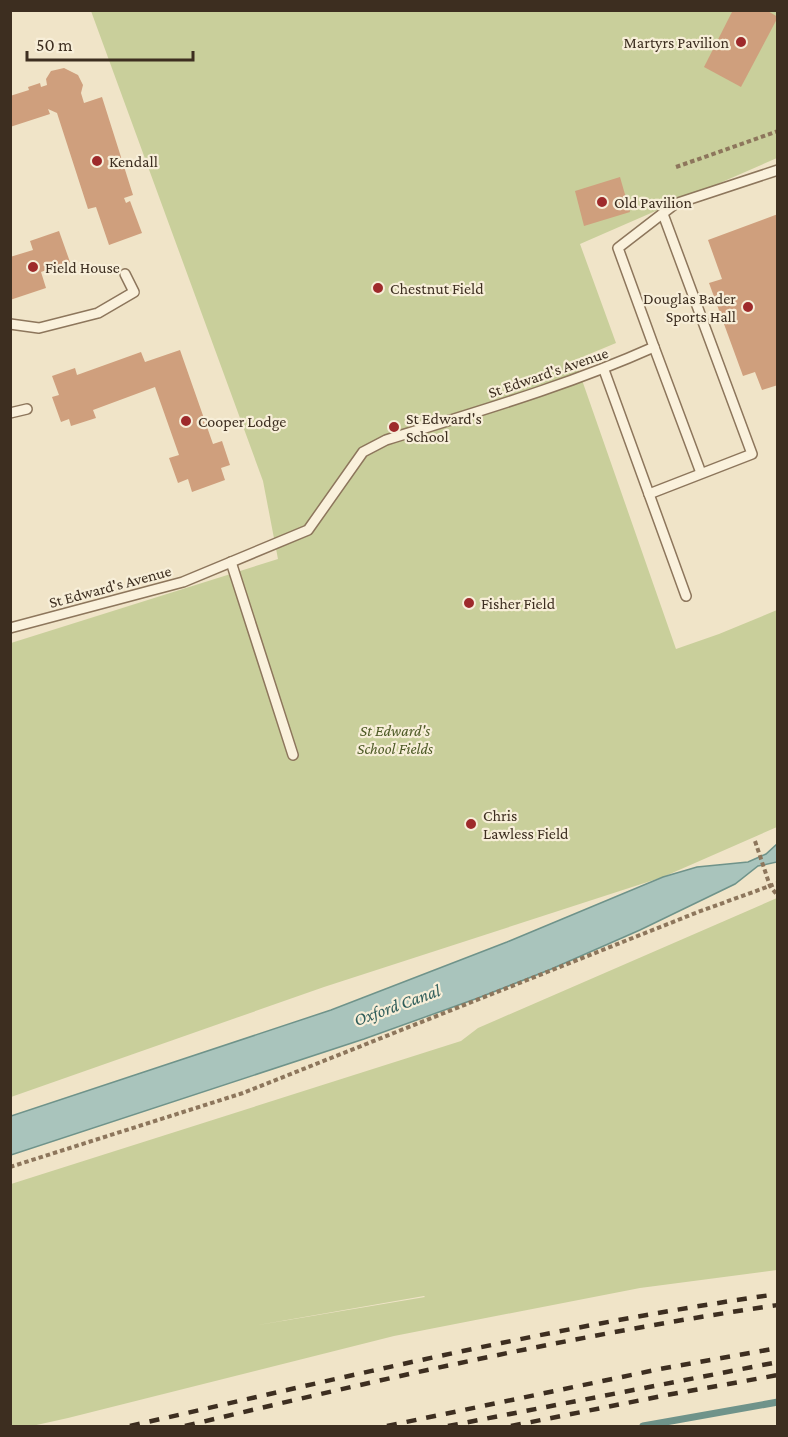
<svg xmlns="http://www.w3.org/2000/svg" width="788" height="1437" viewBox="0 0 788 1437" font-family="'Crimson Pro',serif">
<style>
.green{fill:#c9cf9b;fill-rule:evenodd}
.water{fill:#a9c4bc;stroke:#6f938a;stroke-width:1.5}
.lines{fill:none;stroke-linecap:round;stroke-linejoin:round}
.stream{stroke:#6f938a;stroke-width:7}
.building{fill:#cf9f7d}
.lane-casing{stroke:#8d765c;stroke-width:12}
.path{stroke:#8d765c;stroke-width:4;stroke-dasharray:4.5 3;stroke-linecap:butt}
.lane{stroke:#faf1dc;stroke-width:9}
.rail{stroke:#3d2e20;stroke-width:4.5;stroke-dasharray:10 10;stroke-linecap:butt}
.poi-dot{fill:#9e2a2b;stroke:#f7eed8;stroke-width:2}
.labels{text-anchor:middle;stroke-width:4.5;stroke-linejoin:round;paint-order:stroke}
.poi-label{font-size:16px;fill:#3d2e20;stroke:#f7eed8;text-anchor:start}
.street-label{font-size:16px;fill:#3d2e20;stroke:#f7eed8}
.park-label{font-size:16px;font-style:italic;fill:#4d5a26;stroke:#f7eed8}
.water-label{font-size:18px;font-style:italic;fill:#2f5d5a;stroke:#f7eed8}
</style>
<rect width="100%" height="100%" fill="#f0e4c8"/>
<!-- green -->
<g class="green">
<polygon points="91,11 777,11 777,158 580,244 616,343 575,360 676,649 719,634 777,610 777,827 663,877 324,987 11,1097 11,643 278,559 263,481"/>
<path d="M777,898V1270L640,1288L394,1336L68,1418L32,1426H11V1184L461,1041L478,1028ZM424,1296L425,1297L253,1326Z"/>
</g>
<!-- water -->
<polygon class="water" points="777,844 777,862 758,866 735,884 640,930 549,970 478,998 364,1039 11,1155 11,1116 331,1010 507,942 663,877 697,867 748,862 766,854"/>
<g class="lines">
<!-- stream -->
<polyline class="stream" points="643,1426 778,1402"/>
</g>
<!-- building -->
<g class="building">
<polygon points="733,10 766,10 778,17 741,87 704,67"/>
<polygon points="64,68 78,75 83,85 81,93 84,103 102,97 133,195 124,198 126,203 130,201 142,233 109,245 96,207 88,209 57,113 48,109 50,114 10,127 10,96 29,90 28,87 40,83 41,87 47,85 46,79 51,71"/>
<polygon points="620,177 630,212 584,226 575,191"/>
<polygon points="778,214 778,385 762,390 755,372 743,376 709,283 722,279 708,240"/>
<polygon points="59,231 70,262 41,272 46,288 10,300 10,257 33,250 30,241"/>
<polygon points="180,350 213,444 222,441 230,465 221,468 225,480 192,492 188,479 178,483 169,458 179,455 155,387 93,410 96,418 71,426 69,419 61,422 52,397 59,395 52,376 75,368 77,375 141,352 145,362"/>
</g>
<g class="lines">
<defs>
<g id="lane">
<polyline points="10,324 39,328 98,313 134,292 125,274"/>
<polyline points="654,347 701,473"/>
<polyline points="604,370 686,596"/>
<polyline points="10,413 27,409"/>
<polyline points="649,494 752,454 663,214"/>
<polyline points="231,562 293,755"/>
<path d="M10,628L183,582L308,530L363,452L386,440C476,412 567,386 654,347L618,248L675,204L778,170"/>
</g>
</defs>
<!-- lane casing -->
<use href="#lane" class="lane-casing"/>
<!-- path -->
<g class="path">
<polyline points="676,167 778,131"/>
<polyline points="755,841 770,886 778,896"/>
<polyline points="10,1167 243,1093 698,912 778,883"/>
</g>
<!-- lane -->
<use href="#lane" class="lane"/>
<!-- rail -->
<g class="rail">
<path d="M130,1426C345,1377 559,1325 778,1294"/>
<path d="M185,1426C381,1379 578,1334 778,1305"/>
<polyline points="387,1426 660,1369 778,1348"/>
<polyline points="448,1426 778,1362"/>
<polyline points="511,1426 667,1395 778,1375"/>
</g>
</g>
<!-- markers -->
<g class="poi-dot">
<circle cx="741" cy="42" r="6"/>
<circle cx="97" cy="161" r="6"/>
<circle cx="602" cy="202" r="6"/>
<circle cx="33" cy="267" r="6"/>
<circle cx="378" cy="288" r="6"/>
<circle cx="748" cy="307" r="6"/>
<circle cx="186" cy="421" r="6"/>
<circle cx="394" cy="427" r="6"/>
<circle cx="469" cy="603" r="6"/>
<circle cx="471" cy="824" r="6"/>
</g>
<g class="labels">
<!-- poi labels -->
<g class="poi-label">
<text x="729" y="48" text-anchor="end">Martyrs Pavilion</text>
<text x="109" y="167">Kendall</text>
<text x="614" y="208">Old Pavilion</text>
<text x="45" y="273">Field House</text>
<text x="390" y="294">Chestnut Field</text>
<text x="736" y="304" text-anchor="end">Douglas Bader<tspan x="736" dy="18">Sports Hall</tspan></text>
<text x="406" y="424">St Edward's<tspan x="406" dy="18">School</tspan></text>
<text x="198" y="427">Cooper Lodge</text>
<text x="481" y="609">Fisher Field</text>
<text x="483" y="821">Chris<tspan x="483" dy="18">Lawless Field</tspan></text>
</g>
<!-- street labels -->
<g class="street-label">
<text transform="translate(548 372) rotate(-19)" y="6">St Edward's Avenue</text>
<text transform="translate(110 586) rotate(-15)" y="6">St Edward's Avenue</text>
</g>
<!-- park labels -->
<g class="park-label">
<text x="395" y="736">St Edward's<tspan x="395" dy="18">School Fields</tspan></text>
</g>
<!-- water labels -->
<g class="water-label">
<text transform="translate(397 1005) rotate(-20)" y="6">Oxford Canal</text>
</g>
</g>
<!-- border -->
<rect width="788" height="1437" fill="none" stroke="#3d2e20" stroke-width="24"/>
<!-- scale -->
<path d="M27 51v9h166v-9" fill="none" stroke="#3d2e20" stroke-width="3"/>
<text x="36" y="51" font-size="18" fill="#3d2e20" stroke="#f7eed8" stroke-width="4.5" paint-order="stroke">50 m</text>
</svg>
